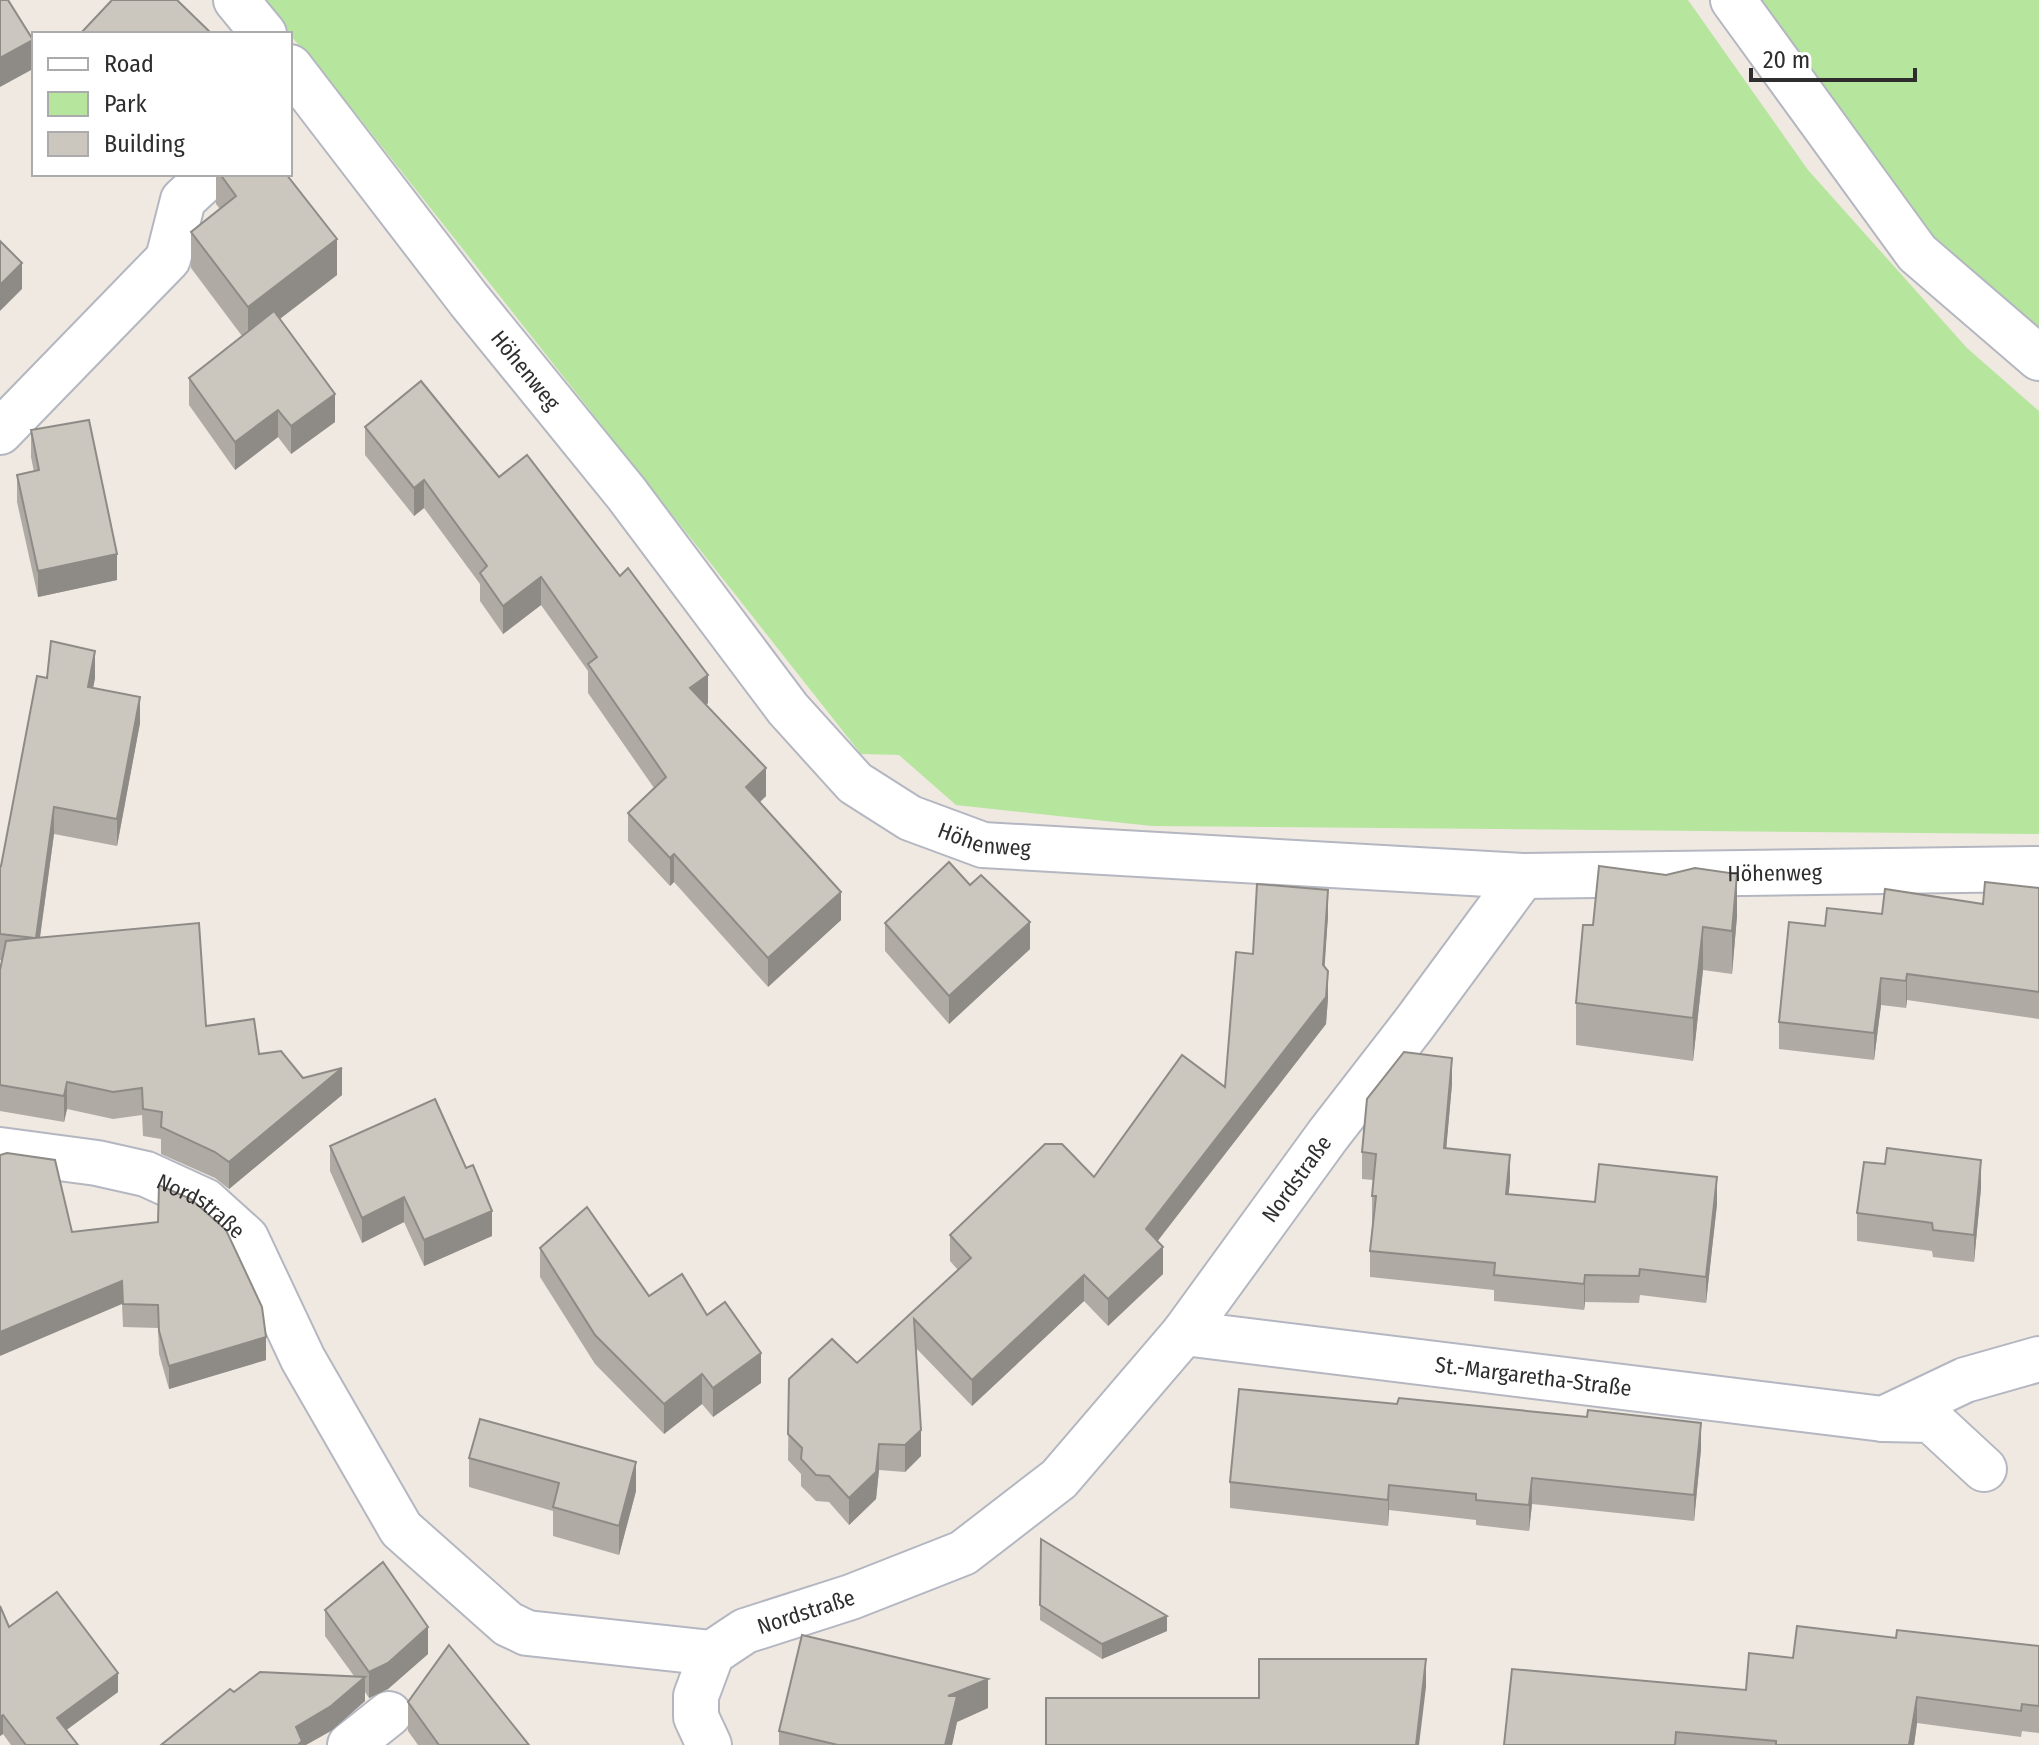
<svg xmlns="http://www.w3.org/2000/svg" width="2039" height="1745" viewBox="0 0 2039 1745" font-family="'Fira Sans Condensed',sans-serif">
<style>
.green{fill:#b6e59e}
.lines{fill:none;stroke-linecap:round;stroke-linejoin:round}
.minor-casing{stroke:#b4b7c1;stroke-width:48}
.minor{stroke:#fff;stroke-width:44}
.wall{fill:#afaba4}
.shaded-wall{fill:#8e8b86}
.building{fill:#cbc7bf;stroke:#8e8b86;stroke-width:2}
.labels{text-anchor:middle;stroke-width:6;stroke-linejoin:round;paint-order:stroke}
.street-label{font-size:22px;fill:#2e2e2e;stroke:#fff}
</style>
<rect width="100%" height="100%" fill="#efe9e1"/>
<!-- green -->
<g class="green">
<polygon points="261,0 1688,0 1808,170 1967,348 2039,411 2039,834 1152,826 956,805 899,755 861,754 357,115"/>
<polygon points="1746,0 2039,0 2039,346 1923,248"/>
</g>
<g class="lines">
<defs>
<g id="minor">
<polyline points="236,0 264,34"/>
<polyline points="1733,0 1917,253 2039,358"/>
<path id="s1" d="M290,67L469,300L626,493L788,709L855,783L910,818L983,845L1523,876L2039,869"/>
<polyline points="0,432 168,259 183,200 211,174"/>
<path id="s2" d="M0,1150L97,1163L146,1174L205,1201L246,1238L303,1359L401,1529L508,1624L527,1633L712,1653L745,1631L851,1597L963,1553L1059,1479L1184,1333L1328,1135L1414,1024L1523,876"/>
<path id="s3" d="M1184,1333L1883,1419L1965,1380L2039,1359"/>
<polyline points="1883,1419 1931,1420 1984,1469"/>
<polyline points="350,1745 389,1714"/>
<polyline points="709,1745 696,1717 696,1696 712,1653"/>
</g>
</defs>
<!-- minor casing -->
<use href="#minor" class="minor-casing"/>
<!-- minor -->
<use href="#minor" class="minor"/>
</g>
<!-- wall -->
<g class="wall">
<polygon points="216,174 286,174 337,275 280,319 335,422 291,454 278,437 235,470 189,405 189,378 242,336 191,268 191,232 220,209 216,204"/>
<polygon points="365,427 499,477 708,703 706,705 766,796 760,802 841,920 768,987 674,882 670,886 628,841 628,813 654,788 588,693 588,671 541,605 503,634 480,601 480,584 424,508 414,516 365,455"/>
<polygon points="31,430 117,580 38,597 17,502 17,475 34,472 31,457"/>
<polygon points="47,678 95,678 93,688 140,723 117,846 54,834 40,938 303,1078 342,1095 229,1189 215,1178 161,1154 161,1139 143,1136 142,1115 113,1119 67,1109 64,1122 0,1111 0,970 2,960 0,960 0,866 1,866"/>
<polygon points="2039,888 2039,1019 1907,1000 1906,1008 1881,1005 1874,1060 1779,1049 1779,1022 1825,926 1882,914 1983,904"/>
<polygon points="1328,916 1324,967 1328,998 1326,1024 1157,1241 1163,1274 1108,1326 1084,1301 972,1406 916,1348 921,1456 905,1472 879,1470 876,1499 849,1525 829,1502 816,1501 801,1486 801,1474 788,1460 789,1379 857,1363 958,1270 950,1261 950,1235 1094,1177 1225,1087 1253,954"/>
<polygon points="1737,916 1732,974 1703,970 1693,1061 1576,1045 1576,1003 1593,925"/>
<polygon points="885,923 1030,949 949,1024 885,951"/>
<polygon points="1452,1084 1446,1148 1510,1181 1508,1195 1595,1202 1717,1204 1706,1303 1640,1295 1639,1303 1585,1302 1584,1310 1494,1301 1494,1290 1370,1277 1370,1251 1373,1222 1372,1222 1372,1196 1373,1180 1362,1179 1362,1152"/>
<polygon points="330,1146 492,1236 424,1266 404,1222 362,1243 330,1171"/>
<polygon points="1981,1188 1974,1262 1933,1257 1932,1251 1857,1241 1857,1213"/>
<polygon points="72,1232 266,1360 169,1389 159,1354 158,1328 123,1327 122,1304"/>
<polygon points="540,1248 649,1296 707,1315 761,1383 713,1417 702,1404 664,1434 595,1364 540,1277"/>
<polygon points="1701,1449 1694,1521 1532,1504 1529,1531 1476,1525 1476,1520 1389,1510 1388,1526 1230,1508 1230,1482"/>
<polygon points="469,1458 636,1491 619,1555 553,1536 553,1511 469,1487"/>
<polygon points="1041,1539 1167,1631 1102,1659 1040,1620"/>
<polygon points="325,1610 428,1654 388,1689 369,1698 365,1692 365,1701 331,1731 234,1692 354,1676 325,1636"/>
<polygon points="9,1627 118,1692 66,1730 78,1745 11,1745 3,1734 0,1736"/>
<polygon points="1896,1638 2039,1646 2039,1733 2022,1731 2021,1737 1917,1723 1914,1745 1504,1745 1746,1690 1793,1658"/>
<polygon points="408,1702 529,1745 418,1745 408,1731"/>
<polygon points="988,1708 957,1722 952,1745 779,1745 779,1731"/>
</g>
<!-- shaded-wall -->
<g class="shaded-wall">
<polygon points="33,40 33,69 0,87 0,58"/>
<polygon points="337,239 337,275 248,343 248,307"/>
<polygon points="22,263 22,289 0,311 0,285"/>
<polygon points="335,394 335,422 291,454 291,426"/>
<polygon points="278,410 278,437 235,470 235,442"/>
<polygon points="424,480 424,508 414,516 414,488"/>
<polygon points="117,554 117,580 38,597 38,571"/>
<polygon points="541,577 541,605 503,634 503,606"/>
<polygon points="95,651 95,678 88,713 88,687"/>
<polygon points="708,675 708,703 690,716 690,688"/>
<polygon points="140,697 140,723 117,846 117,819"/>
<polygon points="766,768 766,796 746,815 746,787"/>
<polygon points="54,807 54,834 36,965 36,938"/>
<polygon points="674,854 674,882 670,886 670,858"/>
<polygon points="1737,874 1737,916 1732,974 1732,931"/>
<polygon points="1328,890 1328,916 1323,991 1323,965"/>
<polygon points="841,892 841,920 768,987 768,958"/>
<polygon points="1030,922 1030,949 949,1024 949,996"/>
<polygon points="1703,927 1703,970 1693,1061 1693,1018"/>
<polygon points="1328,971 1328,998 1326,1024 1146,1256 1146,1229"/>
<polygon points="1907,974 1907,1000 1906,1008 1906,981"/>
<polygon points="1881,978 1881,1005 1874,1060 1874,1033"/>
<polygon points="1452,1058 1452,1084 1444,1174 1444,1148"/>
<polygon points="342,1068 342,1095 229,1189 229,1162"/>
<polygon points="67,1082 67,1109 64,1122 64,1096"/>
<polygon points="1510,1155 1510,1181 1506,1221 1506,1194"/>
<polygon points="1981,1160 1981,1188 1974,1262 1974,1235"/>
<polygon points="1717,1177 1717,1204 1706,1303 1706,1277"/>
<polygon points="404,1197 404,1222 362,1243 362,1218"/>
<polygon points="492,1211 492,1236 424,1266 424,1240"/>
<polygon points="1163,1247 1163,1274 1108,1326 1108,1299"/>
<polygon points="1084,1275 1084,1301 972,1406 972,1380"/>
<polygon points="1585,1275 1585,1302 1584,1310 1584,1284"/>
<polygon points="122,1281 122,1304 0,1356 0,1332"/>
<polygon points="266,1337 266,1360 169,1389 169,1366"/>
<polygon points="761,1353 761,1383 713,1417 713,1388"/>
<polygon points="702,1374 702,1404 664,1434 664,1404"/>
<polygon points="1701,1423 1701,1449 1694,1521 1694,1495"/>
<polygon points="921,1430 921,1456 905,1472 905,1445"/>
<polygon points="879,1444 879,1470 876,1499 849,1525 849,1498"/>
<polygon points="636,1462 636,1491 619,1555 619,1526"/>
<polygon points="1532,1478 1532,1504 1529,1531 1529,1505"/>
<polygon points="1389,1485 1389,1510 1388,1526 1388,1500"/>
<polygon points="1167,1616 1167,1631 1102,1659 1102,1644"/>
<polygon points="428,1627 428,1654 388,1689 369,1698 369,1672"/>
<polygon points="1426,1659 1426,1687 1419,1745 1416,1745"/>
<polygon points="118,1673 118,1692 57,1737 57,1718"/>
<polygon points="365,1677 365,1701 331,1731 306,1745 296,1745 296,1727"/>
<polygon points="988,1679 988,1708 957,1722 952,1745 945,1745 948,1696"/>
<polygon points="1917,1697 1917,1723 1914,1745 1909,1745"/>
<polygon points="3,1715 3,1734 0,1736 0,1717"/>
</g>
<!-- building -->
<g class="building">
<polygon points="0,0 8,0 33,40 0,58"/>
<polygon points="112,0 177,0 212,34 80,34"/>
<polygon points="220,174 286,174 337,239 248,307 191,232 236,196"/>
<polygon points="0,241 22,263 0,285"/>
<polygon points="274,311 335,394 291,426 278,410 235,442 189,378"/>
<polygon points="421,381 499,477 527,455 620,576 628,568 708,675 690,688 766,768 746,787 841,892 768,958 674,854 670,858 628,813 666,777 588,664 597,657 541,577 503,606 480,573 487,566 424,480 414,488 365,427"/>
<polygon points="89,420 117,554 38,571 17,475 39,470 31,430"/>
<polygon points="51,641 95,651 88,687 140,697 117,819 54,807 36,938 199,923 206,1026 254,1019 259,1054 281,1051 303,1078 342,1068 229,1162 215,1152 161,1127 162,1112 143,1109 142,1088 113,1092 67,1082 64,1096 0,1085 0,970 6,941 35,938 0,934 0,866 1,866 37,676 47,678"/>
<polygon points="949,862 970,885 981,875 1030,922 949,996 885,923"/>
<polygon points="1599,866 1666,875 1695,868 1737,874 1732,931 1703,927 1693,1018 1576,1003 1583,925 1593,925"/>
<polygon points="1985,882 2039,888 2039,992 1907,974 1906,981 1881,978 1874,1033 1779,1022 1789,922 1825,926 1827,908 1882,914 1885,889 1983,904"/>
<polygon points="1257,884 1328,890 1323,965 1328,971 1326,997 1146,1229 1163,1247 1108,1299 1084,1275 972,1380 914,1319 921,1430 905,1445 879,1444 876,1472 849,1498 829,1476 816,1475 801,1459 802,1448 788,1434 789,1379 832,1339 857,1363 971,1258 950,1235 1045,1144 1062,1144 1094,1177 1182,1055 1225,1087 1236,952 1253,954"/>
<polygon points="1404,1052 1452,1058 1444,1148 1510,1155 1506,1194 1595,1202 1599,1164 1717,1177 1706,1277 1640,1269 1639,1276 1585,1275 1584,1284 1494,1275 1495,1263 1370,1251 1376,1196 1372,1196 1376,1154 1362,1152 1367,1099"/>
<polygon points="435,1099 466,1168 473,1165 492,1211 424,1240 404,1197 362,1218 330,1146"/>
<polygon points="1887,1148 1981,1160 1974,1235 1933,1230 1932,1223 1857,1213 1864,1162 1885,1164"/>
<polygon points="7,1153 55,1160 72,1232 158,1222 159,1185 191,1199 226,1230 262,1307 266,1337 169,1366 159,1331 158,1305 123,1304 122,1281 0,1332 0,1155"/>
<polygon points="587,1207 649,1296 682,1274 707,1315 725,1302 761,1353 713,1388 702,1374 664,1404 595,1335 540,1248"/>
<polygon points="1239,1389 1397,1404 1399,1398 1587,1417 1588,1410 1701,1423 1694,1495 1532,1478 1529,1505 1476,1500 1476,1494 1389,1485 1388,1500 1230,1482"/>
<polygon points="480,1419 636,1462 619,1526 553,1507 559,1483 469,1458"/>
<polygon points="1041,1539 1167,1616 1102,1644 1040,1605"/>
<polygon points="383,1562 428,1627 388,1663 369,1672 325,1610"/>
<polygon points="57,1592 118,1673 57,1718 78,1745 26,1745 3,1715 0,1717 0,1606 9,1627"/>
<polygon points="1797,1626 1896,1638 1897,1630 2039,1646 2039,1706 2022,1704 2021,1711 1917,1697 1909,1745 1776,1745 1776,1741 1676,1732 1675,1745 1504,1745 1512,1669 1746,1690 1749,1653 1793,1658"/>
<polygon points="802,1635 988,1679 948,1696 957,1696 945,1745 838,1745 779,1731"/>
<polygon points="449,1645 529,1745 439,1745 408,1702"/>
<polygon points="1259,1659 1426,1659 1416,1745 1046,1745 1046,1698 1259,1698"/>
<polygon points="260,1672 365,1677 331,1706 296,1727 302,1741 298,1745 161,1745 230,1689 234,1692"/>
</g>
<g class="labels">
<!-- street labels -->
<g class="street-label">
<text dy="8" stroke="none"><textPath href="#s1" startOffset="384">Höhenweg</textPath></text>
<text dy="8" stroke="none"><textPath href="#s1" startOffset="1056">Höhenweg</textPath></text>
<text dy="8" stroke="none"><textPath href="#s1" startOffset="1848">Höhenweg</textPath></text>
<text dy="8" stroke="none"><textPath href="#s2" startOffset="1724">Nordstraße</textPath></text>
<text dy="8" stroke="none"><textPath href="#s2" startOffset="212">Nordstraße</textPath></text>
<text dy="8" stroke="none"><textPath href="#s3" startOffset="352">St.-Margaretha-Straße</textPath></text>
<text dy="8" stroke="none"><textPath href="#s2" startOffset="1052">Nordstraße</textPath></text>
</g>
</g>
<!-- legend -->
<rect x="32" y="32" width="260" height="144" fill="#ffffff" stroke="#ababab" stroke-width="2"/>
<rect x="48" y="58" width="40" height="12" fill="#ffffff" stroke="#ababab" stroke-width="2"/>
<text x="104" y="72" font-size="24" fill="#2e2e2e">Road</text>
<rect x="48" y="92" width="40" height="24" fill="#b6e59e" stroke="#ababab" stroke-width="2"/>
<text x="104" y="112" font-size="24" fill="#2e2e2e">Park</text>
<rect x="48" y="132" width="40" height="24" fill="#cbc7bf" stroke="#ababab" stroke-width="2"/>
<text x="104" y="152" font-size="24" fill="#2e2e2e">Building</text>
<!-- scale -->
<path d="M1751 68v12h164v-12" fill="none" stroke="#2e2e2e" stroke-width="4"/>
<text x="1763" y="68" font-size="24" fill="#2e2e2e" stroke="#ffffff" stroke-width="6" paint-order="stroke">20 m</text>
</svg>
